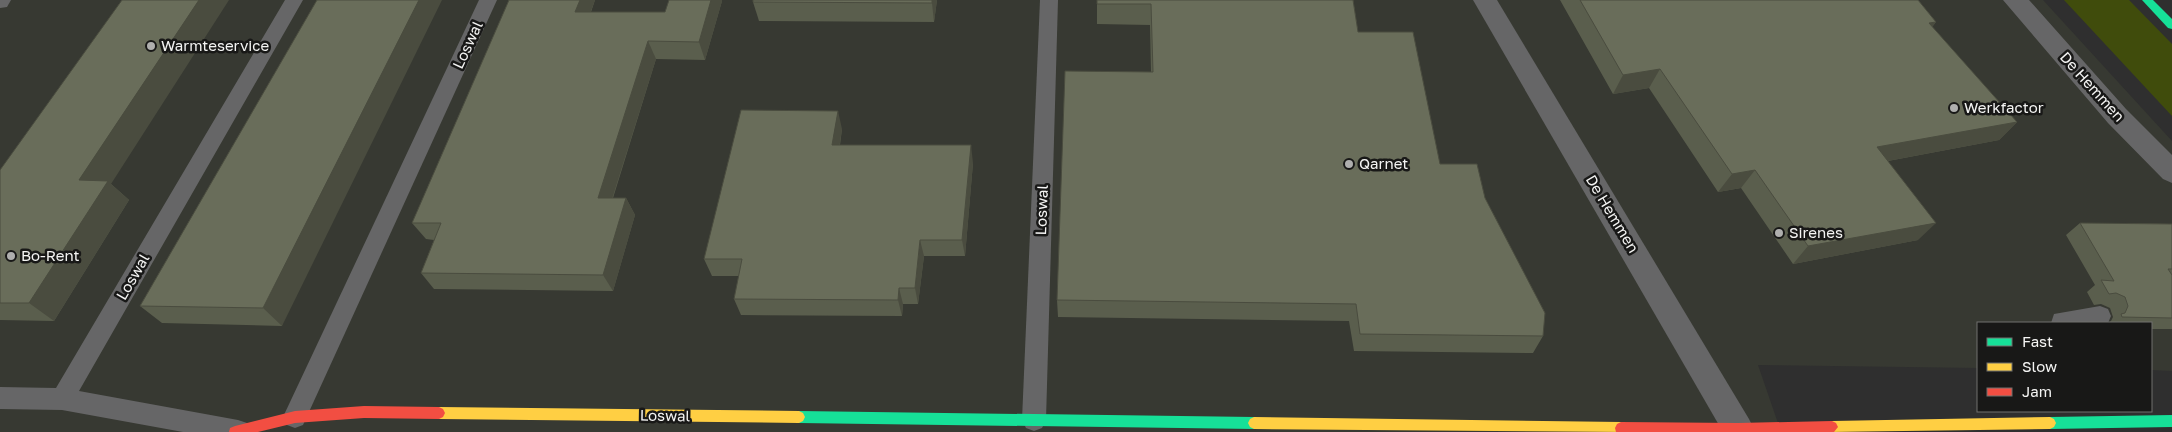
<svg xmlns="http://www.w3.org/2000/svg" width="2172" height="432" viewBox="0 0 2172 432" font-family="'Golos Text',sans-serif">
<style>
.built{fill:#373932}
.green{fill:#404c0c}
.lines{fill:none;stroke-linecap:round;stroke-linejoin:round}
.lane{fill:#666667;fill-rule:evenodd}
.street{fill:#666667;fill-rule:evenodd}
.fast{fill:#16e098;fill-rule:evenodd}
.slow{fill:#ffcf43;fill-rule:evenodd}
.jam{fill:#f24e42;fill-rule:evenodd}
.wall{fill:#5a5e4d}
.shaded-wall{fill:#4a4c3f}
.building{fill:#696d5a;stroke:#4a4c3f}
.poi-dot{fill:#afafae;stroke:#181817;stroke-width:2}
.labels{text-anchor:middle;stroke-width:5;stroke-linejoin:round;paint-order:stroke}
.street-label{font-size:15px;fill:#f4f4f3;stroke:#181817}
.poi-label{font-size:15px;fill:#f4f4f3;stroke:#181817;text-anchor:start}
</style>
<rect width="100%" height="100%" fill="#2f2f2f"/>
<!-- built -->
<polygon class="built" points="0,0 2043,0 2172,141 2172,371 2151,370 2151,323 1978,323 1978,368 1758,365 1781,432 0,432"/>
<!-- green -->
<polygon class="green" points="2064,0 2129,0 2172,44 2172,116"/>
<g class="lines">
<!-- lane -->
<g class="lane">
<polygon points="0,0 11,0 7,7 0,8"/>
<polygon points="285,0 303,0 79,391 238,420 247,423 250,432 183,432 62,410 0,409 0,387 56,388"/>
<polygon points="479,0 497,0 303,425 295,428 287,425 283,417"/>
<polygon points="1040,0 1058,0 1046,420 1042,428 1034,431 1026,428 1022,420"/>
<polygon points="2100,306 2108,309 2111,316 2108,323 2051,323 2054,314"/>
</g>
<!-- street -->
<g class="street">
<polygon points="1473,0 1497,0 1749,419 1754,429 1752,432 1723,432"/>
<polygon points="2003,0 2029,0 2126,109 2172,155 2172,183 2163,179 2108,123"/>
</g>
<!-- fast -->
<g class="fast">
<polygon points="2142,0 2153,0 2172,19 2172,29 2168,28"/>
<polygon points="799,411 1254,417 1258,419 1260,423 1258,427 1254,429 799,423 795,421 793,417 795,413"/>
<polygon points="2172,415 2172,427 2050,429 2046,427 2044,423 2046,419 2050,417"/>
</g>
<!-- slow -->
<g class="slow">
<polygon points="439,407 799,411 803,413 805,417 803,421 799,423 439,419 435,417 433,413 435,409"/>
<polygon points="1254,417 1621,422 1625,424 1627,428 1626,432 1254,429 1250,427 1248,423 1250,419"/>
<polygon points="2050,417 2054,419 2056,423 2054,427 2050,429 1830,432 1826,427 1828,423 1832,421"/>
</g>
<!-- jam -->
<g class="jam">
<polygon points="364,406 439,407 443,409 445,413 443,417 439,419 364,418 295,423 258,432 229,432 230,428 235,426 295,411"/>
<polygon points="1832,421 1836,423 1838,427 1834,432 1616,432 1615,428 1617,424 1621,422 1738,423"/>
</g>
</g>
<!-- wall -->
<g class="wall">
<polygon points="317,0 282,326 162,323 140,306"/>
<polygon points="509,0 595,0 591,12 665,12 722,1 705,60 656,59 613,198 626,198 635,215 613,291 434,289 421,273 434,240 426,239 412,223"/>
<polygon points="937,0 934,22 759,21 753,2"/>
<polygon points="1097,0 1353,0 1358,32 1440,164 1485,198 1543,336 1533,353 1354,351 1349,321 1058,317 1057,300 1151,72 1150,25 1097,24"/>
<polygon points="1560,0 1918,0 1936,22 1932,27 2017,122 1999,140 1888,161 1918,240 1793,264 1741,188 1718,192 1649,88 1613,94"/>
<polygon points="842,129 840,145 973,163 965,256 924,256 918,304 903,304 902,316 741,315 734,299 739,276 712,276 704,259"/>
<polygon points="0,170 111,184 129,200 54,321 0,320"/>
<polygon points="2080,223 2172,224 2172,329 2151,329 2151,323 2108,323 2111,321 2113,317 2110,308 2101,304 2094,305 2087,292 2095,285 2066,235"/>
</g>
<!-- shaded-wall -->
<g class="shaded-wall">
<polygon points="199,0 229,0 111,184 129,200 54,321 29,303 79,180"/>
<polygon points="419,0 442,0 282,326 263,308"/>
<polygon points="580,0 595,0 584,30 575,12"/>
<polygon points="711,0 722,0 722,1 705,60 699,42"/>
<polygon points="932,0 937,0 934,22 932,3"/>
<polygon points="1936,22 1920,42 1929,23"/>
<polygon points="648,41 656,59 607,215 598,198"/>
<polygon points="1660,69 1649,88 1613,94 1623,75"/>
<polygon points="838,111 842,129 837,162 832,145"/>
<polygon points="2017,122 1999,140 1861,166 1877,147"/>
<polygon points="971,145 973,163 965,256 962,240"/>
<polygon points="1755,170 1741,188 1718,192 1732,174"/>
<polygon points="626,198 635,215 613,291 603,275"/>
<polygon points="1936,223 1918,240 1793,264 1808,246"/>
<polygon points="920,240 924,256 918,304 915,288"/>
<polygon points="899,288 903,304 902,316 898,300"/>
</g>
<!-- building -->
<g class="building">
<polygon points="122,0 199,0 79,180 108,181 29,303 0,303 0,170"/>
<polygon points="317,0 419,0 263,308 140,306"/>
<polygon points="509,0 580,0 575,12 665,12 669,0 711,0 699,42 648,41 598,198 626,198 603,275 421,273 441,223 412,223"/>
<polygon points="753,0 932,0 932,3 753,2"/>
<polygon points="1097,0 1353,0 1358,32 1413,32 1440,164 1477,164 1485,198 1545,313 1543,336 1360,334 1356,304 1057,300 1065,71 1153,72 1151,4 1097,4"/>
<polygon points="1580,0 1918,0 1936,22 1929,23 2017,122 1877,147 1936,223 1808,246 1755,170 1732,174 1660,69 1623,75"/>
<polygon points="741,110 838,111 832,145 971,145 962,240 920,240 915,288 899,288 898,300 734,299 742,259 704,259"/>
<polygon points="2080,223 2172,224 2172,269 2168,269 2172,275 2172,318 2122,317 2121,314 2125,313 2128,306 2125,297 2116,293 2109,294 2101,280 2114,281"/>
</g>
<!-- markers -->
<g class="poi-dot">
<circle cx="151" cy="46" r="5"/>
<circle cx="1954" cy="108" r="5"/>
<circle cx="1349" cy="164" r="5"/>
<circle cx="1779" cy="233" r="5"/>
<circle cx="11" cy="256" r="5"/>
</g>
<g class="labels">
<!-- street labels -->
<g class="street-label">
<text transform="translate(468 45) rotate(-65)" y="5">Loswal</text>
<text transform="translate(2092 87) rotate(48)" y="5">De Hemmen</text>
<text transform="translate(1042 210) rotate(-88)" y="5">Loswal</text>
<text transform="translate(1612 214) rotate(59)" y="5">De Hemmen</text>
<text transform="translate(133 277) rotate(-60)" y="5">Loswal</text>
<text transform="translate(665 416) rotate(1)" y="5">Loswal</text>
</g>
<!-- poi labels -->
<g class="poi-label">
<text x="161" y="51">Warmteservice</text>
<text x="1964" y="113">Werkfactor</text>
<text x="1359" y="169">Qarnet</text>
<text x="1789" y="238">Sirenes</text>
<text x="21" y="261">Bo-Rent</text>
</g>
</g>
<!-- legend -->
<rect x="1977" y="322" width="175" height="90" fill="#181817" stroke="#70706f"/>
<rect x="1987" y="338" width="25" height="8" fill="#16e098" stroke="#70706f"/>
<text x="2022" y="347" font-size="15" fill="#f4f4f3">Fast</text>
<rect x="1987" y="363" width="25" height="8" fill="#ffcf43" stroke="#70706f"/>
<text x="2022" y="372" font-size="15" fill="#f4f4f3">Slow</text>
<rect x="1987" y="388" width="25" height="8" fill="#f24e42" stroke="#70706f"/>
<text x="2022" y="397" font-size="15" fill="#f4f4f3">Jam</text>
</svg>
